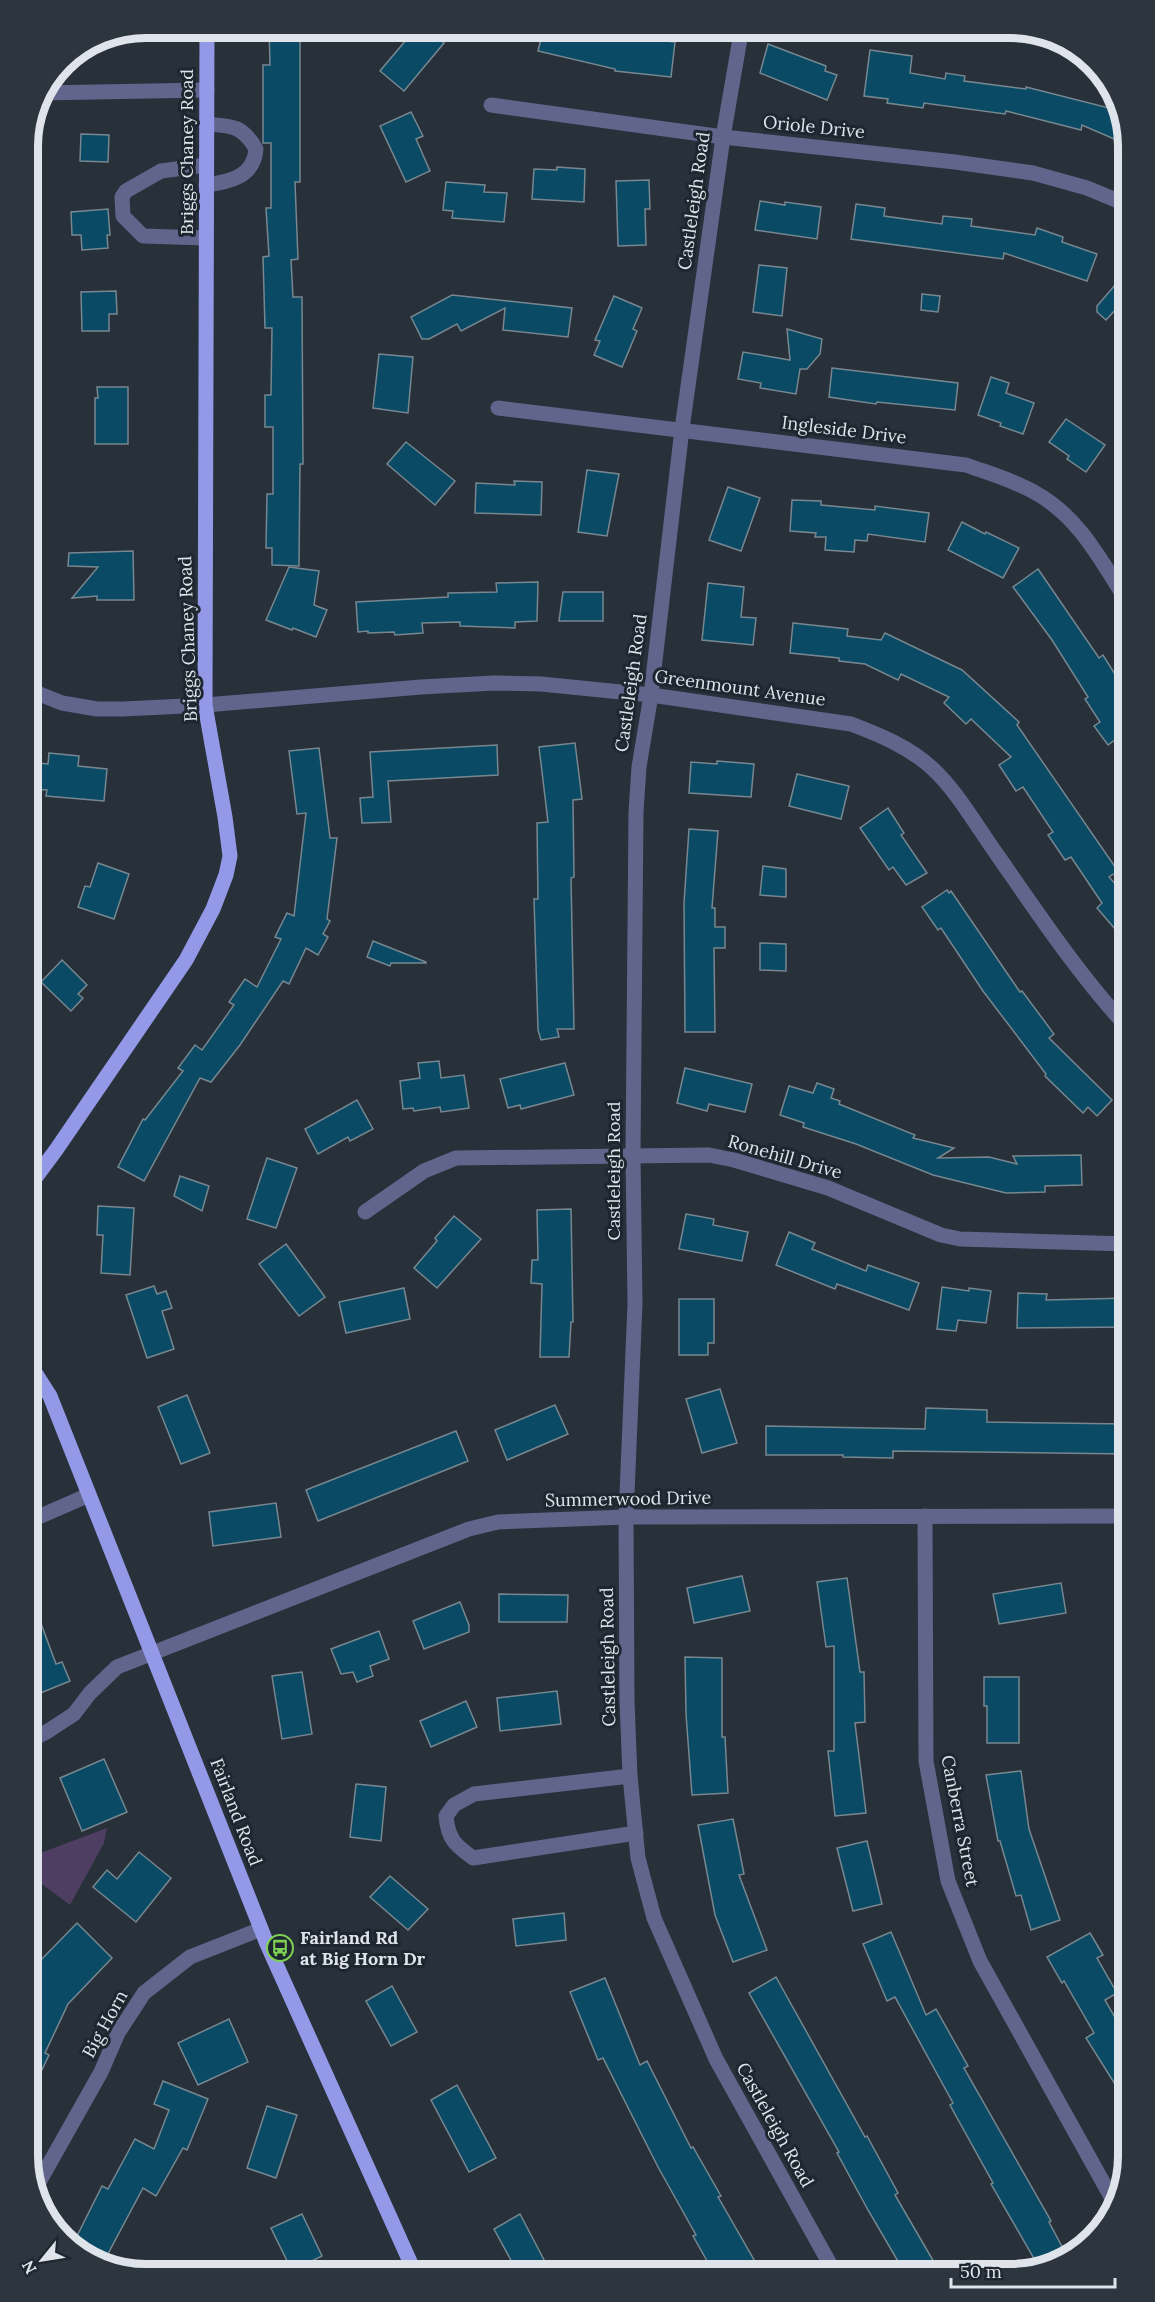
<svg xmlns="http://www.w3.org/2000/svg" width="1155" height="2302" viewBox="0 0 1155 2302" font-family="Lora,serif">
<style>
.green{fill:#4e3e61}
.building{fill:#0a4a64;stroke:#778790;stroke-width:1.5}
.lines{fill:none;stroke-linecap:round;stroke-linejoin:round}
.minor{stroke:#61658b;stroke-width:15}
.major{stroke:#9399e7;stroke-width:15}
.labels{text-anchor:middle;stroke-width:6;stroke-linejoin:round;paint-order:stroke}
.street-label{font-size:18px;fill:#dfe4eb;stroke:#1e2630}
.poi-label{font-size:18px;font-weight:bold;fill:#dfe4eb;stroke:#1e2630;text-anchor:start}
.rim{fill:none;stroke:#dfe4eb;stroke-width:8}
</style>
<rect width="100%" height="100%" fill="#28303a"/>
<!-- green -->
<polygon class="green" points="107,1828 104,1843 70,1905 35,1879 27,1890 27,1858"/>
<!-- building -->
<g class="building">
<polygon points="269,27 300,27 300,182 295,182 298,259 291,260 293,297 302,297 303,464 300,464 299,566 272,565 272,548 266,548 267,494 273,494 273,427 265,427 265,395 271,395 272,328 265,328 263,257 269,256 266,208 271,208 271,143 263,143 263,65 270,65"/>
<polygon points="417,27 425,27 444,43 404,91 380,71"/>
<polygon points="544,27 602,27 600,34 675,42 671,77 615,71 615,69 538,51"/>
<polygon points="768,44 826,66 825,71 837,75 827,100 760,73"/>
<polygon points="870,50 912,56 910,73 945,79 946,73 965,76 964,81 1026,89 1026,87 1121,111 1128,145 1082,125 1081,130 1006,111 1005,114 924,103 923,108 887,103 888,99 864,96"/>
<polygon points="411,112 423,136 416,139 430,171 406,182 380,126"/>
<polygon points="81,134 109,135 108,162 80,161"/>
<polygon points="557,167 585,169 584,202 532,199 534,169 557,170"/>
<polygon points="649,180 650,209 645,209 646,245 618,246 616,181"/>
<polygon points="446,182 485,185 484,192 507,193 504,222 452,218 453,211 443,210"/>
<polygon points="760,201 785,205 785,202 821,207 817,239 755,230"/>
<polygon points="856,204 885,208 884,216 942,224 943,216 972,219 971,226 1035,235 1037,228 1063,237 1062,242 1097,254 1087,281 1004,253 1003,259 851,239"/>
<polygon points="108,209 110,235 107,235 108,248 82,250 81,235 72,235 71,212"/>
<polygon points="759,265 787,268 782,316 753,312"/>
<polygon points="1128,270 1128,316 1118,307 1106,320 1097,312 1097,306"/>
<polygon points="116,291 117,314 109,314 109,331 82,331 81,292"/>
<polygon points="922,294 940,296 938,312 921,310"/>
<polygon points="452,295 572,308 568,337 503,330 505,308 461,331 457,324 429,339 422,339 411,317"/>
<polygon points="614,296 642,308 633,329 637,331 622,367 594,355 600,341 595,340"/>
<polygon points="787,329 822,339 820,354 807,369 800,369 796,394 760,388 761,383 738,379 743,352 790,360"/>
<polygon points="379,354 413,357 408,413 373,408"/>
<polygon points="832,368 958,383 955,410 877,402 876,404 829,397"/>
<polygon points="991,377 1009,383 1006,393 1034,403 1023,434 1000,426 1001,423 978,415"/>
<polygon points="97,387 128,387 128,444 95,444 95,398 98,398"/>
<polygon points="1066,419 1105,445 1086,472 1067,459 1069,456 1049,442"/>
<polygon points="406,442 455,481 435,505 387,464"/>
<polygon points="587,470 619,474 607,536 578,532"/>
<polygon points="514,481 542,482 541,515 475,513 476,483 515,485"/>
<polygon points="728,487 760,498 741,551 709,540"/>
<polygon points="792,500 821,501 821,505 875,510 875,506 929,513 925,542 868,534 867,541 855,540 854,552 825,550 826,537 815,537 816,533 790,531"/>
<polygon points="962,522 985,534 986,532 1019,548 1003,578 948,550"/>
<polygon points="133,551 134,600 97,600 97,596 72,598 98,567 68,566 69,553"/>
<polygon points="289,567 319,571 314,605 327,610 316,637 293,628 292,630 266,620"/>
<polygon points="1038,569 1099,658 1103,655 1128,695 1128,730 1108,745 1094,726 1100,722 1085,699 1088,697 1052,640 1013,587"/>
<polygon points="538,582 537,621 515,622 515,628 460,626 460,622 422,623 423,633 395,635 394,632 368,633 368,631 358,632 356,602 448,597 448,593 497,592 496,583"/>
<polygon points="708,583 744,587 741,617 756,618 753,645 702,640"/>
<polygon points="563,592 603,592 603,621 559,621"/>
<polygon points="793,623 848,629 847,636 881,640 885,633 962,670 1019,722 1017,725 1118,871 1109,877 1128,898 1128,944 1097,908 1102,903 1071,857 1065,860 1048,835 1053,832 1023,787 1016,791 999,765 1011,757 971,719 966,724 944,703 949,697 901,674 898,680 865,664 839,661 839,658 790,653"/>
<polygon points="575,743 582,799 573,800 574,877 571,878 574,1029 557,1029 559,1037 541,1040 538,1030 534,899 538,899 537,823 548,822 539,747"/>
<polygon points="497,745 498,775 388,781 391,822 362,823 360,798 373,797 370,752"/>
<polygon points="319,748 330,838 337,838 327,919 330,921 323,934 328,937 318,955 306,948 289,984 283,981 240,1045 211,1082 200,1078 144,1181 118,1167 143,1119 145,1120 183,1071 178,1068 195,1045 202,1050 234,1005 229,1002 245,979 257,987 281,939 275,937 287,913 294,916 306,813 297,814 289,751"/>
<polygon points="49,753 79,756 78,766 107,769 104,801 46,796 47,790 27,789 27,762 48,764"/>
<polygon points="717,761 754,764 751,797 689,793 691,762 717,764"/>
<polygon points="797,774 849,786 841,819 789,806"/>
<polygon points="888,808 904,833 901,835 927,873 906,885 893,867 889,870 860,828"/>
<polygon points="689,829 718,831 712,908 715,908 715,927 725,927 725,948 714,948 715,1032 685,1032 684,903"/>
<polygon points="98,863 129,874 114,919 78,907 85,886 90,887"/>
<polygon points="763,866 786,869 786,897 760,895"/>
<polygon points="947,890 949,893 951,891 1020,992 1022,991 1054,1034 1049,1038 1112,1100 1097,1116 1088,1107 1083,1113 1045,1076 1046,1074 983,991 941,928 938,930 922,907"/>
<polygon points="373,941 426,962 426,963 391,963 390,966 367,957"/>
<polygon points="760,943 786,944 786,971 760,970"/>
<polygon points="62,960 87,985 78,994 83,998 71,1011 41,982"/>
<polygon points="439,1061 441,1078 464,1075 469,1108 441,1112 440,1107 414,1111 413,1108 403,1109 400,1081 420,1078 418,1063"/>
<polygon points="565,1063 574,1095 521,1109 520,1105 508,1108 500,1079"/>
<polygon points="685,1068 752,1084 745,1112 709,1104 707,1111 677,1103"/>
<polygon points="817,1083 834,1089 831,1098 840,1101 839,1104 915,1135 913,1138 954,1148 938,1158 989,1157 1017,1164 1013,1156 1081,1155 1082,1185 1045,1186 1045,1192 1006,1193 933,1175 856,1144 803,1127 804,1123 780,1115 789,1086 813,1093"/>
<polygon points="357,1100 373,1129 350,1141 348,1137 318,1154 305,1129"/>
<polygon points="267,1158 297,1168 276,1228 247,1219"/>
<polygon points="180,1176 209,1186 202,1211 174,1196"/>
<polygon points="98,1206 134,1208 130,1275 101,1273 103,1235 97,1235"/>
<polygon points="571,1209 573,1322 571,1322 569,1357 540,1357 542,1284 531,1283 532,1260 538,1260 537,1210"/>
<polygon points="686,1214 714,1219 713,1225 748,1232 742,1261 679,1249"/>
<polygon points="454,1216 481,1239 437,1288 414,1268 437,1241 435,1238"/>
<polygon points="789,1232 815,1243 812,1249 866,1271 868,1265 919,1283 909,1310 837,1284 835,1289 776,1265"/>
<polygon points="286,1244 325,1297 299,1316 259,1264"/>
<polygon points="154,1286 157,1294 166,1291 172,1308 162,1311 174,1349 147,1358 126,1295"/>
<polygon points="942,1287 969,1291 969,1288 991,1291 986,1323 958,1320 956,1331 937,1329"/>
<polygon points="404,1288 410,1319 346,1333 339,1302"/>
<polygon points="1018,1293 1047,1294 1046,1300 1128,1298 1128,1327 1017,1328"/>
<polygon points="679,1299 714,1299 714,1343 708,1343 708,1355 679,1355"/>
<polygon points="720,1389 737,1443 702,1453 686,1399"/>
<polygon points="187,1395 210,1453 181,1464 158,1407"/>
<polygon points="555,1405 568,1434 507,1460 495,1430"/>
<polygon points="926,1408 987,1410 987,1422 1128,1424 1128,1454 893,1451 893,1458 843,1457 843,1455 766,1455 766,1426 925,1429"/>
<polygon points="456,1431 468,1461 318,1521 306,1490"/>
<polygon points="276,1503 281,1537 213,1546 209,1512"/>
<polygon points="742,1576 750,1611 694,1623 687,1588"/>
<polygon points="847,1578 860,1672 864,1672 865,1722 855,1723 866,1813 835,1816 828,1751 834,1751 834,1646 826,1647 817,1582"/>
<polygon points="1061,1583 1066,1613 999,1624 993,1594"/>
<polygon points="29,1591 56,1664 62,1662 70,1681 33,1696 27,1681 27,1592"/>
<polygon points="499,1594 568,1595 567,1622 499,1622"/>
<polygon points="460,1602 469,1625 469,1632 424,1649 413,1621"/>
<polygon points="379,1631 389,1659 370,1666 373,1676 357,1682 353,1672 341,1674 331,1649"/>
<polygon points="685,1657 722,1658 722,1737 725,1737 728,1793 692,1795 686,1714"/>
<polygon points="302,1672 312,1734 282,1739 272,1676"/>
<polygon points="984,1677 1019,1677 1019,1743 987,1743 987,1706 984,1706"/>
<polygon points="557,1691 561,1724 500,1731 497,1698"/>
<polygon points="466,1701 477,1727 431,1747 420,1721"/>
<polygon points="104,1759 127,1812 82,1831 60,1778"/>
<polygon points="1021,1771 1029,1829 1060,1920 1031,1930 1021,1895 1016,1896 1000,1841 998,1841 986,1775"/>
<polygon points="356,1784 386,1787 381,1841 350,1837"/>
<polygon points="733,1819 744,1874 739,1875 767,1950 733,1962 715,1915 698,1825"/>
<polygon points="867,1841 882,1904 853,1911 837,1848"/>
<polygon points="139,1852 171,1878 136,1922 93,1887 107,1870 117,1879"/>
<polygon points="390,1876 428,1909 408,1930 370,1897"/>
<polygon points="564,1913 566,1940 516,1946 513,1919"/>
<polygon points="77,1923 112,1958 68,2004 45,2053 49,2055 27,2101 27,1994 40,1965 38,1963"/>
<polygon points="891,1932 926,2015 936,2009 968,2066 964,2068 1051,2221 1049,2222 1067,2256 1055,2266 1040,2269 991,2184 993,2183 950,2105 953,2103 895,1997 887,2001 863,1944"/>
<polygon points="1090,1933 1103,1955 1097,1958 1117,1993 1105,2000 1128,2040 1128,2105 1086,2038 1094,2033 1064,1981 1062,1983 1047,1957"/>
<polygon points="776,1977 865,2137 867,2136 898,2193 895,2195 938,2269 926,2275 906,2275 868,2210 837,2153 839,2152 749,1993"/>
<polygon points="605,1978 640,2065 647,2061 691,2148 693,2147 721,2196 718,2197 757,2265 739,2275 715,2275 693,2236 696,2235 658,2167 603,2058 598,2060 570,1992"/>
<polygon points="392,1986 417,2032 391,2046 366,2001"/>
<polygon points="229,2019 248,2062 198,2085 178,2043"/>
<polygon points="163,2081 208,2099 187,2150 183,2148 156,2196 143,2188 103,2263 79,2255 72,2246 102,2186 108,2189 135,2139 154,2149 169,2110 154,2104"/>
<polygon points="457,2085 496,2158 469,2172 431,2100"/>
<polygon points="267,2106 297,2115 276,2178 247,2168"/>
<polygon points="302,2214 322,2256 292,2271 271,2228"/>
<polygon points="520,2214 552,2275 519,2275 494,2229"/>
</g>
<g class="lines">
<!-- minor -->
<g class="minor">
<polyline points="742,27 723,137 682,429 651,695 639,767 636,812 633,1155 635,1304 626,1517 627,1701 630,1776 638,1858 654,1918 716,2059 836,2275"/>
<polyline points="39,93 207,90"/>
<polyline points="491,105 723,137 955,162 1033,173 1087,188 1128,205"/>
<path d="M206,185C229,182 254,177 256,149C242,125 232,126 206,124"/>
<polyline points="206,238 143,236 123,216 122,197 126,191 161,171 206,165"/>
<path d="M498,408L966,465C988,473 1013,480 1034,492C1079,516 1102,562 1128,603"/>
<path d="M27,689L62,703L97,709H123L205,705L421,687L494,683L541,684L651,695L851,724C880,735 909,747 932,768C958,792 977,827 998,856C1039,915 1079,975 1128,1028"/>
<polyline points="365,1212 424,1171 456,1158 709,1155 734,1160 828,1188 941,1235 960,1239 1128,1244"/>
<polyline points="925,1516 926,1761 948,1881 980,1961 1114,2202"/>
<polyline points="27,1522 89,1495"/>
<polyline points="27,1742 48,1731 74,1714 90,1693 117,1667 469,1529 498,1522 626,1517 1128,1516"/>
<path d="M630,1776L474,1794L454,1805L446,1816C448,1839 455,1845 473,1858L636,1833"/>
<polyline points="34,2191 101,2072 118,2033 144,1993 190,1957 261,1929"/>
</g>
<!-- major -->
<g class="major">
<polyline points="27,1189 56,1150 186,960 213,909 226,875 230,856 225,817 205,705 207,27"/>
<polyline points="27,1360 50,1396 267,1944 416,2275"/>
</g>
</g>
<!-- icons -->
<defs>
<symbol id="bus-ring" viewBox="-11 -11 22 22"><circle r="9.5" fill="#1e2630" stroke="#7ed153" stroke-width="1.5"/><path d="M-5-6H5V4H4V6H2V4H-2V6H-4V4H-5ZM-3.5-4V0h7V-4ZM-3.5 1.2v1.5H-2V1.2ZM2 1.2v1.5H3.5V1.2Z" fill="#7ed153"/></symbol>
</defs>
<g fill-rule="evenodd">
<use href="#bus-ring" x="265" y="1933" width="30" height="30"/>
</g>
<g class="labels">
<!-- street labels -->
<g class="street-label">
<text transform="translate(814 127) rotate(6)" y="6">Oriole Drive</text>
<text transform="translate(187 152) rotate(-90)" y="6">Briggs Chaney Road</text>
<text transform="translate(694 201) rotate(-82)" y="6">Castleleigh Road</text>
<text transform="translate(844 430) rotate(7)" y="6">Ingleside Drive</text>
<text transform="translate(188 639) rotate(-92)" y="6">Briggs Chaney Road</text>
<text transform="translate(631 683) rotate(-82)" y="6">Castleleigh Road</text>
<text transform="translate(740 688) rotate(8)" y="6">Greenmount Avenue</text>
<text transform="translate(785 1157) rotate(16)" y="6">Ronehill Drive</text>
<text transform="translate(614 1171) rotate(-90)" y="6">Castleleigh Road</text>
<text transform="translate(628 1499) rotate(-1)" y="6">Summerwood Drive</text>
<text transform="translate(608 1657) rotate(-91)" y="6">Castleleigh Road</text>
<text transform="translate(236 1812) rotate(69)" y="6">Fairland Road</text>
<text transform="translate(960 1821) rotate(79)" y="6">Canberra Street</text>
<text transform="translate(105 2024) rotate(-61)" y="6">Big Horn</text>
<text transform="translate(775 2125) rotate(61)" y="6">Castleleigh Road</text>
</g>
<!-- poi labels -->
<g class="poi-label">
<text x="300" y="1944">Fairland Rd<tspan x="300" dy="21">at Big Horn Dr</tspan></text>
</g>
</g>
<!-- crop -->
<path d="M0 0H1155V2302H0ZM146 38H1010A108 108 0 0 1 1118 146V2156A108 108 0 0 1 1010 2264H146A108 108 0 0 1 38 2156V146A108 108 0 0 1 146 38Z" fill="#2d353f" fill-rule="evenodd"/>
<path class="rim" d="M146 38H1010A108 108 0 0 1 1118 146V2156A108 108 0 0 1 1010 2264H146A108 108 0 0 1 38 2156V146A108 108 0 0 1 146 38Z"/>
<!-- north arrow -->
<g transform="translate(42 2260) rotate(240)" stroke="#1e2630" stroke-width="4.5" paint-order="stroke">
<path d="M0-4.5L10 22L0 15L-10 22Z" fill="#dfe4eb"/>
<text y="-9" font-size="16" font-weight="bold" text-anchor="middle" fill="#dfe4eb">N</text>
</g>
<!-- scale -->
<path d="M951 2278v9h164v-9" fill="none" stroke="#dfe4eb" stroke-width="3"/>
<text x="960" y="2278" font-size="18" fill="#dfe4eb" stroke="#1e2630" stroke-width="4.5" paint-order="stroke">50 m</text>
</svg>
